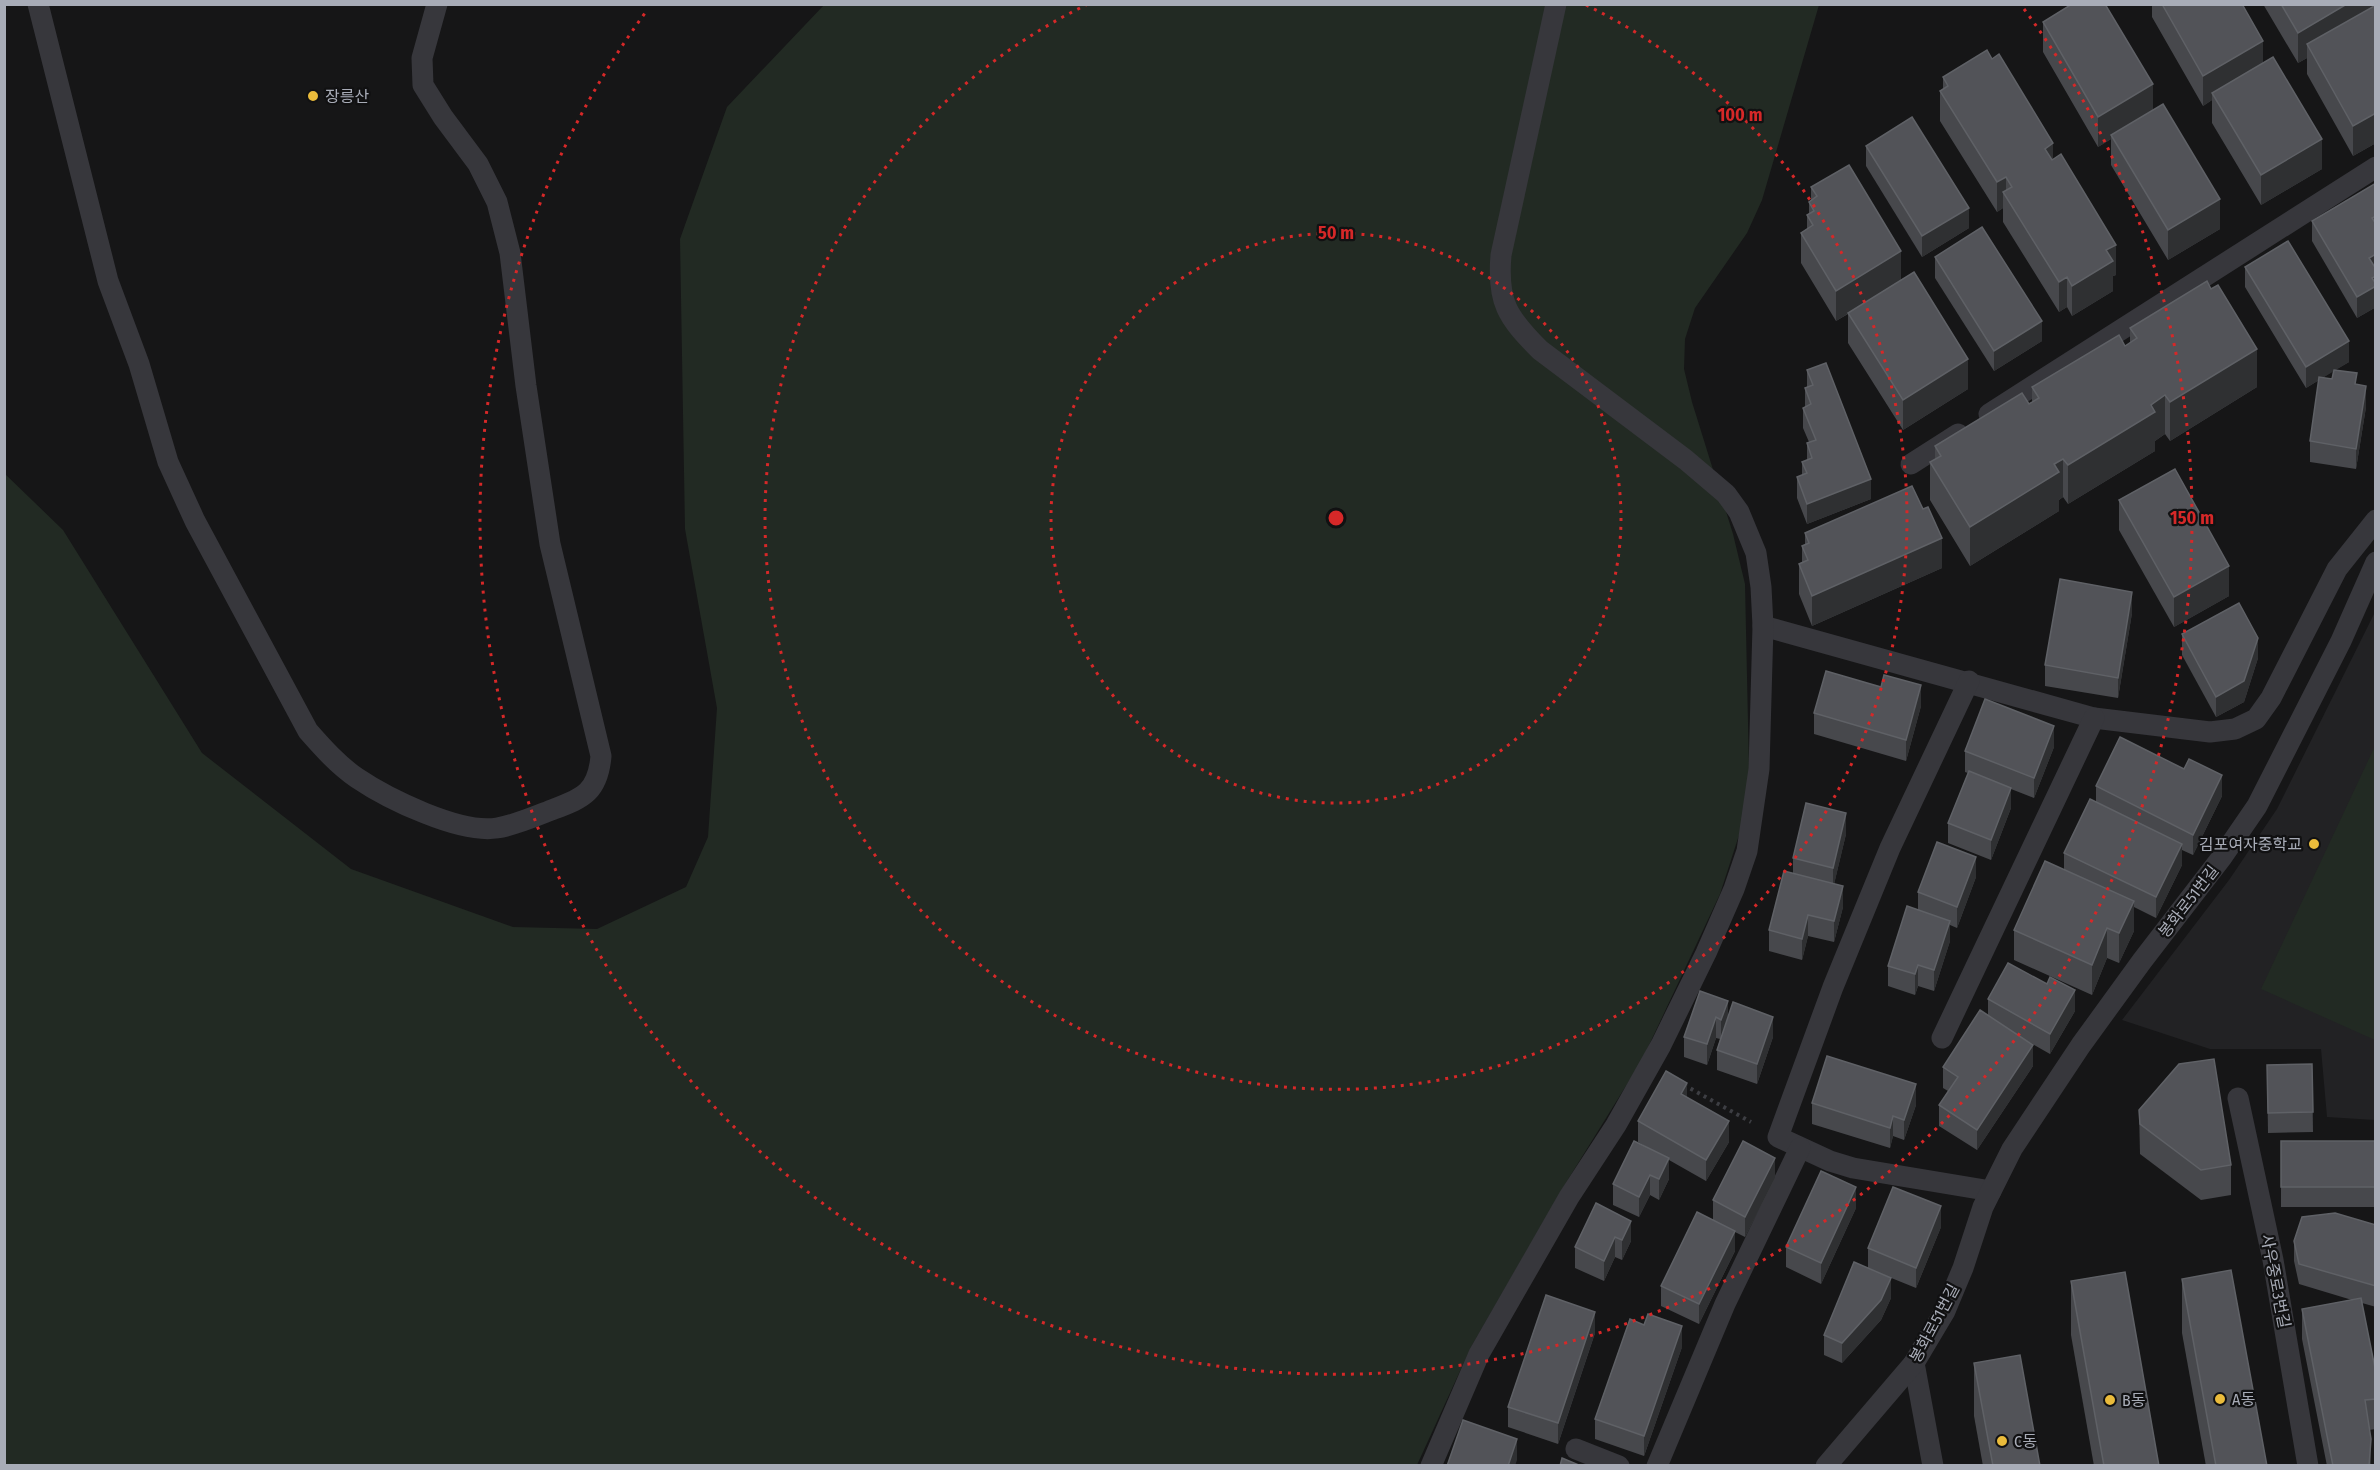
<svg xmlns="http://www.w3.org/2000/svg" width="2380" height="1470" viewBox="0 0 2380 1470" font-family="'Fira Sans Condensed','Noto Sans KR',sans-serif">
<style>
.built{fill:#222224}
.green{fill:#222a23}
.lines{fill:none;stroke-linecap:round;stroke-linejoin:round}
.path{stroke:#3d3e43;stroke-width:4;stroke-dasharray:3 4.5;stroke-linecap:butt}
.service{stroke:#37373c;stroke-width:21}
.wall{fill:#47484c;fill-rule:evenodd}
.shaded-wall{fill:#2f3032}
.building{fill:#525358;stroke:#5f6166;stroke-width:1.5}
.ring{fill:none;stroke:#d62828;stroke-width:3;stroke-dasharray:3 6}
.poi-dot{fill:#eabb3b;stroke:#111112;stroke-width:2}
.labels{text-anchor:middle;stroke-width:4.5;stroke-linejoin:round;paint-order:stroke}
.poi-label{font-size:16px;fill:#a8acb7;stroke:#111112;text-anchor:start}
.street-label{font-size:16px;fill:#a8acb7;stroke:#111112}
.centre{fill:#d62828;stroke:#111112;stroke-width:3}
.ring-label{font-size:18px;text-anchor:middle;font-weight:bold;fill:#d62828;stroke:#111112;stroke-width:4.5;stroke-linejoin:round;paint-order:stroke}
</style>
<rect width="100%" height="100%" fill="#161617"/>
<!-- built -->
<polygon class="built" points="2375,612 2375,1120 2327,1117 2321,1049 2210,1049 2122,1020 2229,880 2277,809"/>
<!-- green -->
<g class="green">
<polygon points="824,5 1819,5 1762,200 1747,233 1695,308 1685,339 1684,369 1692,402 1733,534 1745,584 1749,769 1741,829 1720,894 1642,1060 1567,1181 1471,1347 1417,1465 5,1465 4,473 63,530 202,753 351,869 513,927 597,929 686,887 708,837 717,708 685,529 680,239 727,107"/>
<polygon points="2375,746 2376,1040 2375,1040 2261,989"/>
</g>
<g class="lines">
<!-- path -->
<polyline class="path" points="1684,1085 1751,1122"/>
<!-- service -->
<g class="service">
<path d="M38,4L108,281L139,364L168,462L195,521L308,731C323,748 338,765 357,778C388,799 460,834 497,828C516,825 536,816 554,809C584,798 598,791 601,756L550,544L526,386L510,253L497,202L478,164L443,117L423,85L422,58L437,4"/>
<polyline points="1989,414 2376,167"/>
<polyline points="1911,464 1958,434"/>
<polyline points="1763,626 2094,718 2210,732 2235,729 2256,719 2271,698 2337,569 2376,520"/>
<polyline points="1969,681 1890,848 1833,987 1778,1137 1830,1161 1853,1168 1991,1191"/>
<polyline points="1942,1038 2094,718"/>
<polyline points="2238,1098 2273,1260 2308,1466"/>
<polyline points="1914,1363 1933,1466"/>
<polyline points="1576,1449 1619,1466"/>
<path d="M1431,1466L1479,1354L1569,1197L1616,1125L1661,1045L1706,953L1734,889L1747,851L1759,769L1763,626L1761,587L1756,553L1739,512L1726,494L1686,460L1540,350C1507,317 1497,302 1501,255L1556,4"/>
<polyline points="1657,1466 1725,1304 1800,1148"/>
<polyline points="1826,1466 1914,1363 1945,1311 1963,1268 1983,1207 2012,1149 2081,1045 2142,961 2222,857 2257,806 2341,641 2376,562"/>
</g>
</g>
<!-- wall -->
<g class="wall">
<polygon points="2152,4 2242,4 2263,63 2322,169 2261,205 2212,123 2212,100 2203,106 2152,17"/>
<polygon points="2263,4 2376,4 2376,143 2353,156 2307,74 2307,58 2298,63"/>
<polygon points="2043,22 2153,110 2220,229 2168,260 2111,165 2111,139 2098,147 2043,52"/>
<polygon points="1943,77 2053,159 2116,275 2113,276 2113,291 2072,316 2067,307 2059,312 2003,222 2003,208 1997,212 1940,121 1940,91 1943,89"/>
<polygon points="1866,146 1969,228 1922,257 1866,166"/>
<polygon points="2376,183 2376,307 2357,318 2312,241 2312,221"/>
<polygon points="1811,187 1901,280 1968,389 1903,430 1848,343 1848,314 1836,321 1801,263 1801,233 1807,229 1807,215 1809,214 1809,202 1811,200"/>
<polygon points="1935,257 2042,341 1994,371 1935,278"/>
<path d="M2245,267L2349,362L2335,370L2357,385L2366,407L2356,469L2310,462V441L2319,380L2306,388L2245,287ZM2333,371L2332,379L2322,378Z"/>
<polygon points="2130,328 2257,387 2170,441 2165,434 2155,441 2155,451 2068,504 2063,497 2059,500 2059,511 1970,566 1930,500 1930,462 1935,459 1935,446 2032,402 2032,387 2125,346 2130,343"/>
<polygon points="1807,370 1871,499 1807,524 1797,498 1797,477 1802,475 1802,462 1807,461 1807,443 1809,442 1803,428 1803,408 1805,407 1805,388 1807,387"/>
<polygon points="2119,500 2229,596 2174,627 2119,530"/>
<polygon points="1805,533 1942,568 1812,626 1799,594 1799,564 1802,562 1802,546 1805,545"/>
<polygon points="2132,613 2118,698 2045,686 2045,665"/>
<polygon points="2182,634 2258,658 2244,702 2216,717 2182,655"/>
<polygon points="1921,706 1906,761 1814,734 1814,713"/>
<polygon points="2054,747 2034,798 2011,789 2011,808 1991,860 1948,843 1948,823 1968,773 1965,772 1965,751"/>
<polygon points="2096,786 2222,796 2193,855 2182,850 2182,865 2156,918 2134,907 2134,931 2119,963 2107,958 2092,995 2014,960 2014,930 2064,870 2064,853 2096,802"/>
<polygon points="1846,834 1834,884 1843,907 1834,942 1808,936 1802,960 1769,951 1769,930 1793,873 1793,858"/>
<polygon points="1976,877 1957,928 1950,925 1950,941 1934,991 1918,986 1915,995 1888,986 1888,966 1918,910 1918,892"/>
<polygon points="1700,991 1728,1016 1773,1037 1757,1084 1717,1070 1717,1050 1720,1039 1716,1038 1707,1065 1684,1057 1684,1037"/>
<polygon points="1988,999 2075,1011 2050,1054 2022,1038 2033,1066 1977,1150 1939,1126 1939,1105 1948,1091 1943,1088 1943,1067 1988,1016"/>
<polygon points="2312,1064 2313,1132 2268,1133 2267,1065"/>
<polygon points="1687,1097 1729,1142 1706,1181 1669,1160 1669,1179 1659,1200 1650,1195 1639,1217 1613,1205 1613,1184 1650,1149 1638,1142 1638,1121"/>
<polygon points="1812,1103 1916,1105 1904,1140 1893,1136 1890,1148 1812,1124"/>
<polygon points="2139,1110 2231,1165 2231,1195 2201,1200 2140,1154"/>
<rect x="2281" y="1141" width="95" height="66"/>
<polygon points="1775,1178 1745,1237 1735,1232 1735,1251 1699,1324 1661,1306 1661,1286 1713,1220 1713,1200"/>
<polygon points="1596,1203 1631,1241 1622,1260 1615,1257 1604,1281 1575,1268 1575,1247"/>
<polygon points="1856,1208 1821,1284 1786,1267 1786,1247"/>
<polygon points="2376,1225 2376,1307 2362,1303 2376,1373 2376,1429 2369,1430 2371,1466 2327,1466 2302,1339 2302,1309 2352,1300 2299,1284 2294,1261 2294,1241"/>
<polygon points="1941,1227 1916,1288 1879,1273 1891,1298 1881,1320 1842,1363 1824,1355 1824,1335 1868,1268 1868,1248"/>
<polygon points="2182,1279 2267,1466 2206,1466 2182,1333"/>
<polygon points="2071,1281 2159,1466 2094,1466 2071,1335"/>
<polygon points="1595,1333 1558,1444 1508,1427 1508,1407"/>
<polygon points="1682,1347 1644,1456 1595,1439 1595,1419"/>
<polygon points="1974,1363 2040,1466 1983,1466 1974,1416"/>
</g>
<!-- shaded-wall -->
<g class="shaded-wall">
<polygon points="2347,4 2376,4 2376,18 2307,44 2307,58 2298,63 2298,33"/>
<polygon points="2263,41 2263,71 2212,93 2212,100 2203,106 2203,76"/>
<polygon points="2153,84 2153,114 2111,135 2111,139 2098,147 2098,117"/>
<polygon points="2376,113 2376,143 2353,156 2353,126"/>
<polygon points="2322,139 2322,169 2261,205 2261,175"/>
<polygon points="2053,143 2053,173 2045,149"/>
<polygon points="2006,177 2006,196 2003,192 2003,208 1997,212 1997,182"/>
<polygon points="2220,199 2220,229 2168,260 2168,230"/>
<polygon points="1969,208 1969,228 1922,257 1922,236"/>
<polygon points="2376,242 2376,274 2369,258"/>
<polygon points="2116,245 2116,275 2113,276 2113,291 2072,316 2072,286 2106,250"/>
<polygon points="1901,251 1901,281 1836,321 1836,291"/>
<polygon points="2376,276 2376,307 2357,318 2357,297 2372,278"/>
<polygon points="2067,277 2067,307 2059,312 2059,282"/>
<polygon points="2042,321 2042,341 1994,371 1994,351"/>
<polygon points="2349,341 2349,362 2306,388 2306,367"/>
<polygon points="2257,349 2257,387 2170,441 2170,402"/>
<polygon points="1968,359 1968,389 1903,430 1903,400"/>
<polygon points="2366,386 2366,407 2356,469 2356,449"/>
<polygon points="2165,395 2165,434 2155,441 2155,451 2068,504 2068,465 2151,405"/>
<polygon points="2063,459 2063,497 2059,500 2059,511 1970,566 1970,527"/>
<polygon points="1871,479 1871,499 1807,524 1807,504"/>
<polygon points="1942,538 1942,568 1812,626 1812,596"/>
<polygon points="2229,566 2229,596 2174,627 2174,597"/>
<polygon points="2132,592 2132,613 2118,698 2118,678"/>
<polygon points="2258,638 2258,658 2244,702 2216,717 2216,697"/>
<polygon points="1921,685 1921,706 1906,761 1906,740"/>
<polygon points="2054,726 2054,747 2034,798 2034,778"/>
<polygon points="2222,775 2222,796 2193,855 2193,835"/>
<polygon points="2011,788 2011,808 1991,860 1991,840"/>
<polygon points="1846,813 1846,834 1833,889 1833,868"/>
<polygon points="2182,844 2182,865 2156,918 2156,897"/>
<polygon points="1976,857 1976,877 1957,928 1957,907"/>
<polygon points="1843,886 1843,907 1834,942 1834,921"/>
<polygon points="2134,901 2134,931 2119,963 2119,933"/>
<polygon points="1808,915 1808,936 1802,960 1802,939"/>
<polygon points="1950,921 1950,941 1934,991 1934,970"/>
<polygon points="2107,928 2107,958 2092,995 2092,965"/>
<polygon points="1918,965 1918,986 1915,995 1915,974"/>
<polygon points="2075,990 2075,1011 2050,1054 2050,1034"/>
<polygon points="1728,1001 1728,1022 1721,1040 1721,1020"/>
<polygon points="1716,1017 1716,1038 1707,1065 1707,1044"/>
<polygon points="1773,1017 1773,1037 1757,1084 1757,1064"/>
<polygon points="2033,1045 2033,1066 1977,1150 1977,1130"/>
<polygon points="1687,1083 1687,1103 1681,1094"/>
<polygon points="1916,1084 1916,1105 1904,1140 1904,1120"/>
<polygon points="1893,1116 1893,1136 1890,1148 1890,1128"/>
<polygon points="1729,1121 1729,1142 1706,1181 1706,1160"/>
<polygon points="1669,1158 1669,1179 1659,1200 1659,1179"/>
<polygon points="1775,1158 1775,1178 1745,1237 1745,1217"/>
<polygon points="1650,1175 1650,1195 1639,1217 1639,1197"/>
<polygon points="1856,1187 1856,1208 1821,1284 1821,1263"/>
<polygon points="1941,1206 1941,1227 1916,1288 1916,1268"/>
<polygon points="1631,1221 1631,1241 1622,1260 1622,1240"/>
<polygon points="1735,1231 1735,1251 1699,1324 1699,1304"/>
<polygon points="1615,1237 1615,1257 1604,1281 1604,1261"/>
<polygon points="1891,1278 1891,1298 1881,1320 1842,1363 1842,1343"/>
<polygon points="1595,1312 1595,1333 1558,1444 1558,1423"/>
<polygon points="1682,1326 1682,1347 1644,1456 1644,1436"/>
<polygon points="1517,1439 1517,1460 1515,1466 1508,1466"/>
<polygon points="2371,1439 2371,1466 2369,1466"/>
</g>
<!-- building -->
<g class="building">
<polygon points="2072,4 2105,4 2153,84 2098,117 2043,22"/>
<polygon points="2162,4 2242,4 2263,41 2203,76"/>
<polygon points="2281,4 2347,4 2298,33"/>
<polygon points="2376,5 2376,113 2353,126 2307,44"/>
<polygon points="1987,50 1992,59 1999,54 2053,143 2045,149 2052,160 2061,154 2116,245 2106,250 2113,261 2072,286 2067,277 2059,282 2003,192 2012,187 2006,177 1997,182 1940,91 1948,86 1943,77"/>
<polygon points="2273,57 2322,139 2261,175 2212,93"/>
<polygon points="2163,104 2220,199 2168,230 2111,135"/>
<polygon points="1912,117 1969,208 1922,236 1866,146"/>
<polygon points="1849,165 1901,251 1836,291 1801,233 1813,225 1807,215 1814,211 1809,202 1817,196 1811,187"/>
<polygon points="2376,183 2376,216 2372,218 2376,224 2376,254 2369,258 2376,269 2376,276 2372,278 2376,284 2376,286 2357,297 2312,221"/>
<polygon points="1982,227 2042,321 1994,351 1935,257"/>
<polygon points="2288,241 2349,341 2306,367 2245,267"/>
<polygon points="1914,272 1968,359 1903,400 1848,313"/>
<polygon points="2207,281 2211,289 2218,285 2257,349 2170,402 2165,395 2151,405 2155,412 2068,465 2063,459 2054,464 2059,472 1970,527 1930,462 1941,456 1935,446 2022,393 2029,404 2039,398 2032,387 2119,335 2125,346 2137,338 2130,328"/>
<polygon points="1826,363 1871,479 1807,504 1797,477 1807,473 1802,462 1812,458 1807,443 1816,440 1803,408 1811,404 1805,388 1813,385 1807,370"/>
<polygon points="2334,370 2357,373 2355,384 2366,386 2356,449 2310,441 2319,377 2332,379"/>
<polygon points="2175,469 2229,566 2174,597 2119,500"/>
<polygon points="1912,486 1923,509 1928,507 1942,538 1812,596 1799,564 1808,560 1802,546 1809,543 1805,533"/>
<polygon points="2060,579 2132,592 2118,678 2045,665"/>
<polygon points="2239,603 2258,638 2244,681 2216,697 2182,634"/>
<polygon points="1826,671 1881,687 1884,675 1921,685 1906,740 1814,713"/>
<polygon points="1985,699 2054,726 2034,778 1965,751"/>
<polygon points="2120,737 2184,769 2189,759 2222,775 2193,835 2096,786"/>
<polygon points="1969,771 2011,788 1991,840 1948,823"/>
<polygon points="2090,799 2182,844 2156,897 2064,853"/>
<polygon points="1806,803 1846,813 1833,868 1793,858"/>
<polygon points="1937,842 1976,857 1957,907 1918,892"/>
<polygon points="2045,861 2134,901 2119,933 2107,928 2092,965 2014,930"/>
<polygon points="1784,871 1843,886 1834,921 1808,915 1802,939 1769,930"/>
<polygon points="1907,906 1950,921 1934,970 1918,965 1915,974 1888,966"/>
<polygon points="2008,963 2047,984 2050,977 2075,990 2050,1034 1988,999"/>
<polygon points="1700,991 1728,1001 1721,1020 1716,1017 1707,1044 1684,1037"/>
<polygon points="1733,1002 1773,1017 1757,1064 1717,1050"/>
<polygon points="1980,1010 2033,1045 1977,1130 1939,1105 1958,1077 1943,1067"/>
<polygon points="1827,1056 1916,1084 1904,1120 1893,1116 1890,1128 1812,1103"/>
<polygon points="2214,1059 2231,1165 2201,1170 2140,1124 2139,1110 2179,1064"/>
<polygon points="2312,1064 2313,1112 2268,1113 2267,1065"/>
<polygon points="1666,1071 1687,1083 1681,1094 1729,1121 1706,1160 1638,1121"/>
<polygon points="1634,1141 1669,1158 1659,1179 1650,1175 1639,1197 1613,1184"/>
<polygon points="1743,1141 1775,1158 1745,1217 1713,1200"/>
<rect x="2281" y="1141" width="95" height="46"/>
<polygon points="1821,1171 1856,1187 1821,1263 1786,1247"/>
<polygon points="1893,1187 1941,1206 1916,1268 1868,1248"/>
<polygon points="1596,1203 1631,1221 1622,1240 1615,1237 1604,1261 1575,1247"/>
<polygon points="1697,1212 1735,1231 1699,1304 1661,1286"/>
<polygon points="2335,1213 2376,1225 2376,1286 2299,1264 2294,1241 2302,1217"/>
<polygon points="1854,1262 1891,1278 1881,1300 1842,1343 1824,1335"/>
<polygon points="2231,1270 2267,1466 2216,1466 2182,1279"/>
<polygon points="2125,1272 2159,1466 2104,1466 2071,1281"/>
<polygon points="1546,1295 1595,1312 1558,1423 1508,1407"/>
<polygon points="2361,1298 2376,1373 2376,1399 2365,1400 2371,1439 2369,1466 2333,1466 2302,1309"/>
<polygon points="1648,1314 1682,1326 1644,1436 1595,1419 1630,1319 1644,1325"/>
<polygon points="2020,1355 2040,1466 1993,1466 1974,1363"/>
<polygon points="1463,1420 1517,1439 1508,1466 1447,1466"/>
<polygon points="1562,1458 1581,1466 1560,1466"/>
</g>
<!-- distance rings -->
<g class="ring">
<circle cx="1336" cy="518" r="285"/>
<path d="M1586 5A571 571 0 1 1 1086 5"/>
<path d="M2024 9A856 856 0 1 1 648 9"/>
</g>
<!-- markers -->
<g class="poi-dot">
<circle cx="313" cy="96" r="6"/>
<circle cx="2314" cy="844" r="6"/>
<circle cx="2220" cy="1399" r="6"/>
<circle cx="2110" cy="1400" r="6"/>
<circle cx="2002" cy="1441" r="6"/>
</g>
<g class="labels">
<!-- poi labels -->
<g class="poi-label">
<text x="325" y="102">장릉산</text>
<text x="2302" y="850" text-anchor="end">김포여자중학교</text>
<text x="2232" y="1405">A동</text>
<text x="2122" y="1406">B동</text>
<text x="2014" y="1447">C동</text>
</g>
<!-- street labels -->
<g class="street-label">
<text transform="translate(2188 901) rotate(-52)" y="6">봉화로51번길</text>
<text transform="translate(2276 1281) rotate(79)" y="6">사우중로3번길</text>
<text transform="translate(1934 1323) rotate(-62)" y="6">봉화로51번길</text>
</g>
</g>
<circle cx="1336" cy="518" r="9" class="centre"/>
<g class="ring-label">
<text x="1740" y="121">100 m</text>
<text x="1336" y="239">50 m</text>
<text x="2192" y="524">150 m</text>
</g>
<!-- border -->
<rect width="2380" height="1470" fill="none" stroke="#a8acb7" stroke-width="12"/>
</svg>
